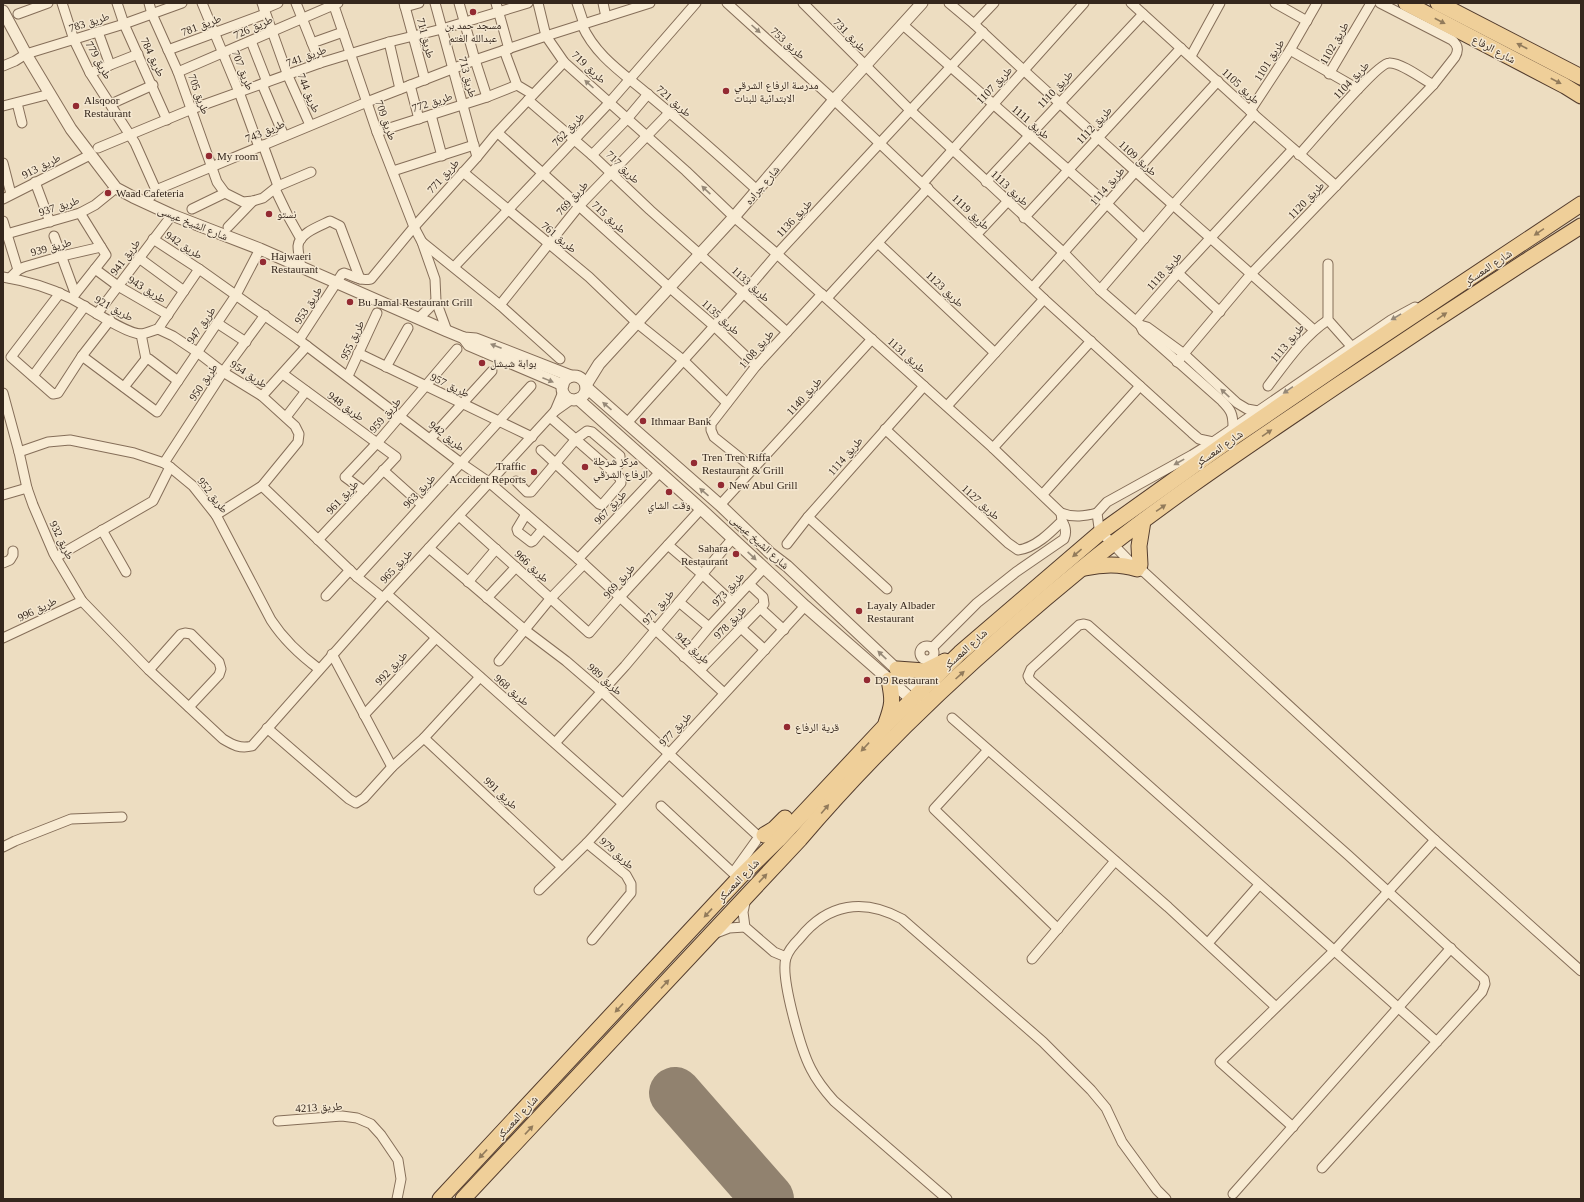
<svg xmlns="http://www.w3.org/2000/svg" width="1584" height="1202" viewBox="0 0 1584 1202" font-family="'Times New Roman','Noto Naskh Arabic',serif">
<style>
.lines{fill:none;stroke-linecap:round;stroke-linejoin:round}
.runway{stroke:#91826f;stroke-width:52}
.minor-casing{stroke:#856e59;stroke-width:11}
.tertiary-casing{stroke:#856e59;stroke-width:13}
.primary-casing{stroke:#533c2d;stroke-width:17}
.minor{stroke:#f8ebd3;stroke-width:9}
.tertiary{stroke:#f8ebd3;stroke-width:11}
.primary{stroke:#efcf99;stroke-width:15}
.oneway{fill:#927b5b}
.oneway2{fill:#968978}
.poi-dot{fill:#932a32;stroke:#f4e7d0;stroke-width:1.5}
.labels{text-anchor:middle;stroke-width:3;stroke-linejoin:round;paint-order:stroke}
.street-label{font-size:11px;fill:#35271d;stroke:#f4e7d0}
.poi-label{font-size:11px;fill:#35271d;stroke:#f4e7d0;text-anchor:start}
</style>
<rect width="100%" height="100%" fill="#edddc1"/>
<g class="lines">
<!-- runway -->
<polyline class="runway" points="675,1093 768,1199"/>
<defs>
<g id="minor">
<polyline points="62,3 74,40 90,73 135,143 156,190"/>
<polyline points="117,3 124,24 167,120"/>
<polyline points="149,3 152,14 178,72 217,182 225,193"/>
<polyline points="202,3 239,92 259,147"/>
<polyline points="262,3 288,76 310,125"/>
<polyline points="296,3 320,63"/>
<polyline points="333,3 377,132 414,227 422,242 435,279 436,301 447,331"/>
<polyline points="404,3 425,80"/>
<polyline points="435,3 477,157"/>
<polyline points="459,3 475,60 487,97"/>
<polyline points="496,3 509,49"/>
<path d="M538,3L546,36L564,62L686,171L734,217L777,254L993,448L1061,513C1074,518 1085,516 1097,513"/>
<polyline points="577,3 584,24"/>
<polyline points="603,3 606,17"/>
<polyline points="727,3 834,100 1044,299 1192,433 1199,439 1213,442"/>
<path d="M803,3L910,110L1064,253L1100,290L1140,325L1143,331L1222,401C1231,410 1233,414 1233,427"/>
<path d="M949,3L974,24C1085,129 1200,228 1314,330"/>
<polyline points="1131,3 1250,111 1336,186"/>
<polyline points="1275,3 1307,21"/>
<polyline points="405,7 419,3"/>
<polyline points="264,9 278,3"/>
<polyline points="18,14 48,3"/>
<polyline points="902,24 1107,204 1144,239"/>
<polyline points="974,24 994,3"/>
<path d="M582,25C596,57 626,75 651,97C687,127 722,158 757,190"/>
<polyline points="98,32 110,65"/>
<polyline points="251,41 267,82"/>
<polyline points="389,42 400,89"/>
<polyline points="312,43 343,32"/>
<polyline points="168,50 265,14"/>
<polyline points="504,50 517,85 532,94"/>
<polyline points="1290,50 1358,89"/>
<polyline points="1191,56 1220,3"/>
<polyline points="3,66 15,61 26,54 124,24 182,3"/>
<polyline points="178,72 338,3"/>
<polyline points="90,73 138,54"/>
<polyline points="1329,74 1371,3"/>
<polyline points="262,84 284,136"/>
<polyline points="410,85 419,119"/>
<polyline points="528,100 592,155 650,210 787,332"/>
<polyline points="17,103 22,123"/>
<polyline points="111,104 153,85"/>
<polyline points="3,106 50,94"/>
<polyline points="1250,111 1290,50 1317,3"/>
<polyline points="431,115 442,156"/>
<polyline points="377,132 487,97 517,85"/>
<polyline points="498,133 669,287 714,326 756,366"/>
<polyline points="263,145 278,186"/>
<polyline points="98,148 192,109 320,63 389,42 442,29 528,3"/>
<polyline points="592,155 627,119 648,94"/>
<path d="M1299,155C1312,141 1377,63 1389,63C1400,62 1423,79 1433,85"/>
<polyline points="3,163 11,194"/>
<polyline points="393,171 474,145"/>
<polyline points="463,172 589,277 637,323 683,360 727,403"/>
<polyline points="35,182 50,222"/>
<polyline points="986,182 1143,14"/>
<polyline points="923,183 1084,3"/>
<polyline points="275,189 288,216 301,239"/>
<polyline points="3,199 90,155"/>
<polyline points="145,203 156,190 367,102 475,60 546,36 650,3"/>
<polyline points="192,209 225,193 243,202 253,201 263,198 278,186 311,172"/>
<polyline points="1024,218 1181,48"/>
<polyline points="3,221 18,270"/>
<polyline points="228,227 253,201"/>
<polyline points="977,234 1007,202"/>
<polyline points="3,235 80,213 95,205 116,188"/>
<polyline points="54,236 75,293"/>
<polyline points="153,239 199,269 299,340 461,463 490,483 584,564 724,693"/>
<polyline points="422,242 500,305 560,359"/>
<polyline points="878,243 995,353"/>
<polyline points="139,258 184,291"/>
<polyline points="1328,264 1328,320 1352,347"/>
<polyline points="454,267 609,103 696,3"/>
<path d="M301,268C300,261 298,253 298,246C299,233 320,226 330,221L340,226L360,279"/>
<polyline points="95,269 118,286 168,315"/>
<polyline points="1178,273 1220,312"/>
<path d="M3,277C27,281 48,287 70,298C85,305 125,334 141,334C146,334 153,330 158,329"/>
<polyline points="10,278 18,270 24,267 62,256 101,247"/>
<polyline points="1033,287 1135,172 1218,81"/>
<polyline points="1100,290 1173,205 1254,114"/>
<polyline points="60,293 11,357 53,394 58,393 82,356 110,320"/>
<polyline points="72,298 106,255 80,213"/>
<polyline points="827,298 928,188"/>
<polyline points="500,305 579,206 669,113"/>
<polyline points="1415,307 1391,320 1213,442 1192,455 1107,502 1097,513 1099,528 1101,532 1137,569 1144,572 1435,840 1581,971"/>
<polyline points="97,314 172,215"/>
<polyline points="419,318 436,301"/>
<polyline points="1136,321 1178,273 1293,149"/>
<polyline points="217,323 246,342"/>
<polyline points="1140,325 1147,327 1184,354 1237,403 1247,409 1258,411"/>
<polyline points="158,329 173,336 197,352 223,372 262,396 295,426 299,434 298,442 262,486 216,515"/>
<polyline points="158,329 199,269"/>
<polyline points="141,334 146,359"/>
<path d="M299,340L342,274L344,273C354,276 359,281 371,279L414,227L477,157L495,135L564,62"/>
<polyline points="358,353 532,437"/>
<polyline points="82,356 157,412 236,295 260,249"/>
<path d="M1177,362L1251,274L1433,85L1455,57C1459,50 1458,45 1452,40L1380,3"/>
<polyline points="386,367 408,328"/>
<polyline points="283,374 396,457 318,540"/>
<polyline points="33,376 85,306"/>
<polyline points="348,376 377,313"/>
<path d="M1268,386C1287,361 1303,337 1328,320"/>
<polyline points="124,387 146,359 149,359 178,381"/>
<path d="M3,393L19,452L27,488L33,505L54,554L82,601L149,670L223,739C233,745 240,749 252,746L383,598L555,411L572,399"/>
<polyline points="262,396 307,346"/>
<polyline points="947,406 1044,299"/>
<polyline points="555,411 563,392"/>
<polyline points="286,417 306,391"/>
<polyline points="627,423 743,294 777,254 983,32"/>
<path d="M885,429L1008,543L1018,550C1035,548 1050,533 1062,521L1061,513"/>
<polyline points="431,438 492,371"/>
<polyline points="993,448 1091,341"/>
<polyline points="541,450 599,504 602,505 621,483 620,478 550,417"/>
<path d="M19,452L48,442L70,440L134,453L164,463L170,467L193,486L216,515L271,620C284,640 300,655 319,669"/>
<polyline points="164,463 223,372 265,315"/>
<polyline points="754,469 714,437 711,430 711,424 756,366 822,294"/>
<polyline points="383,470 422,505"/>
<polyline points="516,481 527,492 531,492 576,439 587,431 592,432 620,456 620,463 613,472"/>
<polyline points="262,486 357,577 383,598"/>
<polyline points="364,491 345,477 377,443 457,349"/>
<polyline points="1043,494 1140,386"/>
<polyline points="3,495 27,488"/>
<polyline points="720,505 872,339"/>
<polyline points="526,514 517,529 518,532 531,542 533,541 543,529"/>
<polyline points="459,516 589,633 620,597 701,509"/>
<polyline points="808,517 887,589"/>
<polyline points="102,530 126,572"/>
<polyline points="787,544 808,517 924,386"/>
<polyline points="668,545 702,574 732,602"/>
<polyline points="429,548 525,630 566,661 602,692 757,835"/>
<polyline points="56,557 153,501 170,467"/>
<polyline points="578,559 660,472"/>
<polyline points="3,563 10,560 13,555 13,551"/>
<polyline points="357,577 531,386"/>
<polyline points="468,582 496,549"/>
<polyline points="387,594 622,803"/>
<polyline points="326,596 350,570"/>
<polyline points="487,598 516,567"/>
<polyline points="679,602 709,627"/>
<polyline points="760,608 784,630"/>
<polyline points="741,628 765,650"/>
<polyline points="3,638 82,601"/>
<circle cx="927" cy="653" r="7"/>
<path d="M932,648L977,603L1016,572L1064,539C1067,532 1066,527 1062,521"/>
<polyline points="332,654 392,767"/>
<polyline points="684,657 709,627 764,568"/>
<polyline points="499,661 550,599 584,564"/>
<polyline points="149,670 181,634 185,633 191,634 219,662 221,669 219,675 189,707"/>
<polyline points="700,670 764,604 763,597 749,584"/>
<polyline points="364,715 436,638"/>
<polyline points="952,718 1168,907 1276,1007"/>
<polyline points="267,728 349,799 356,803 364,798 392,767 424,738 480,677"/>
<polyline points="424,738 562,867"/>
<polyline points="555,743 625,666 733,538"/>
<polyline points="988,750 934,809 1058,929"/>
<polyline points="661,806 733,873 756,841"/>
<polyline points="587,843 626,875 631,884 631,893 592,940"/>
<polyline points="3,847 15,841 71,819 122,817"/>
<polyline points="539,890 587,843 805,606"/>
<polyline points="746,898 743,912 745,927 774,952 786,957"/>
<polyline points="716,933 729,928 745,927"/>
<polyline points="1208,943 1259,885"/>
<polyline points="1032,959 1115,861"/>
<polyline points="278,1121 342,1116 357,1118 371,1124 381,1135 398,1160 401,1179 397,1199"/>
<polyline points="1293,1127 1220,1062 1334,951 1435,840"/>
<polyline points="1322,1168 1482,992 1485,984 1484,979 1348,855 1088,625 1084,624 1079,625 1031,669 1028,676 1030,680 1437,1042"/>
<polyline points="1233,1194 1451,948"/>
<path d="M947,1199L834,1101C825,1091 817,1081 811,1069C801,1050 780,977 786,958C788,951 795,943 800,938C828,903 864,898 902,919L1043,1042L1091,1090L1106,1108L1122,1142L1157,1190L1166,1199"/>
</g>
<g id="tertiary">
<polyline points="3,11 26,54 71,129 116,188 133,197 172,215 260,249 447,331 464,338 476,339 571,376"/>
<polyline points="464,338 469,345 563,385"/>
<circle cx="574" cy="388" r="12"/>
<polyline points="586,385 599,364 734,217 834,100 922,3"/>
<polyline points="586,387 720,505 770,553 787,566 926,697"/>
<polyline points="578,399 701,509 805,606 918,705"/>
</g>
<g id="primary">
<polyline points="1406,3 1565,86 1581,96"/>
<polyline points="1438,3 1581,77"/>
<polyline points="1140,565 1139,546 1143,521"/>
<path d="M1085,568C1103,564 1119,563 1137,569"/>
<polyline points="897,669 925,671 945,661"/>
<path d="M886,723C893,704 893,700 889,680"/>
<polyline points="764,835 774,829 785,818"/>
<polyline points="440,1199 740,877 778,840 885,726 960,653 1101,532 1234,437 1357,353 1581,204"/>
<path d="M463,1199L800,839C884,740 981,651 1081,569C1163,502 1251,444 1338,385C1418,331 1499,278 1581,226"/>
</g>
</defs>
<!-- minor casing -->
<use href="#minor" class="minor-casing"/>
<!-- tertiary casing -->
<use href="#tertiary" class="tertiary-casing"/>
<!-- primary casing -->
<use href="#primary" class="primary-casing"/>
<!-- minor -->
<use href="#minor" class="minor"/>
<!-- tertiary -->
<use href="#tertiary" class="tertiary"/>
<!-- primary -->
<use href="#primary" class="primary"/>
</g>
<!-- one-way arrows -->
<defs><path id="oneway-solid" d="M-6-.8H1V-3.2L6.5 0L1 3.2V.8H-6Z"/></defs>
<g class="oneway">
<use href="#oneway-solid" transform="translate(1440 21) rotate(28)"/>
<use href="#oneway-solid" transform="translate(1522 46) rotate(-153)"/>
<use href="#oneway-solid" transform="translate(1556 81) rotate(28)"/>
<use href="#oneway-solid" transform="translate(1539 232) rotate(146)"/>
<use href="#oneway-solid" transform="translate(1442 316) rotate(-34)"/>
<use href="#oneway-solid" transform="translate(1267 433) rotate(-34)"/>
<use href="#oneway-solid" transform="translate(1161 508) rotate(-35)"/>
<use href="#oneway-solid" transform="translate(1077 553) rotate(140)"/>
<use href="#oneway-solid" transform="translate(960 675) rotate(-42)"/>
<use href="#oneway-solid" transform="translate(865 747) rotate(133)"/>
<use href="#oneway-solid" transform="translate(825 809) rotate(-50)"/>
<use href="#oneway-solid" transform="translate(763 878) rotate(-47)"/>
<use href="#oneway-solid" transform="translate(708 913) rotate(133)"/>
<use href="#oneway-solid" transform="translate(665 984) rotate(-47)"/>
<use href="#oneway-solid" transform="translate(619 1008) rotate(133)"/>
<use href="#oneway-solid" transform="translate(529 1130) rotate(-47)"/>
<use href="#oneway-solid" transform="translate(483 1154) rotate(133)"/>
</g>
<g class="oneway2">
<use href="#oneway-solid" transform="translate(756 29) rotate(42)"/>
<use href="#oneway-solid" transform="translate(589 84) rotate(-138)"/>
<use href="#oneway-solid" transform="translate(706 190) rotate(-137)"/>
<use href="#oneway-solid" transform="translate(1396 317) rotate(149)"/>
<use href="#oneway-solid" transform="translate(496 346) rotate(-159)"/>
<use href="#oneway-solid" transform="translate(548 380) rotate(22)"/>
<use href="#oneway-solid" transform="translate(1288 390) rotate(146)"/>
<use href="#oneway-solid" transform="translate(1225 393) rotate(-137)"/>
<use href="#oneway-solid" transform="translate(607 406) rotate(-139)"/>
<use href="#oneway-solid" transform="translate(1179 462) rotate(151)"/>
<use href="#oneway-solid" transform="translate(704 492) rotate(-139)"/>
<use href="#oneway-solid" transform="translate(752 556) rotate(43)"/>
<use href="#oneway-solid" transform="translate(882 655) rotate(-137)"/>
</g>
<!-- markers -->
<g class="poi-dot">
<circle cx="473" cy="12" r="4"/>
<circle cx="726" cy="91" r="4"/>
<circle cx="76" cy="106" r="4"/>
<circle cx="209" cy="156" r="4"/>
<circle cx="108" cy="193" r="4"/>
<circle cx="269" cy="214" r="4"/>
<circle cx="263" cy="262" r="4"/>
<circle cx="350" cy="302" r="4"/>
<circle cx="482" cy="363" r="4"/>
<circle cx="643" cy="421" r="4"/>
<circle cx="694" cy="463" r="4"/>
<circle cx="585" cy="467" r="4"/>
<circle cx="534" cy="472" r="4"/>
<circle cx="721" cy="485" r="4"/>
<circle cx="669" cy="492" r="4"/>
<circle cx="736" cy="554" r="4"/>
<circle cx="859" cy="611" r="4"/>
<circle cx="867" cy="680" r="4"/>
<circle cx="787" cy="727" r="4"/>
</g>
<g class="labels">
<!-- street labels -->
<g class="street-label">
<text transform="translate(89 22) rotate(-18)" y="4">طريق 783</text>
<text transform="translate(201 25) rotate(-21)" y="4">طريق 781</text>
<text transform="translate(253 27) rotate(-24)" y="4">طريق 726</text>
<text transform="translate(850 35) rotate(46)" y="4">طريق 731</text>
<text transform="translate(426 38) rotate(75)" y="4">طريق 711</text>
<text transform="translate(788 43) rotate(42)" y="4">طريق 753</text>
<text transform="translate(1334 43) rotate(-60)" y="4">طريق 1102</text>
<text transform="translate(1494 49) rotate(28)" y="4">شارع الرفاع</text>
<text transform="translate(306 56) rotate(-20)" y="4">طريق 741</text>
<text transform="translate(153 57) rotate(65)" y="4">طريق 784</text>
<text transform="translate(99 60) rotate(61)" y="4">طريق 779</text>
<text transform="translate(1269 60) rotate(-58)" y="4">طريق 1101</text>
<text transform="translate(589 67) rotate(43)" y="4">طريق 719</text>
<text transform="translate(243 70) rotate(68)" y="4">طريق 707</text>
<text transform="translate(468 77) rotate(75)" y="4">طريق 713</text>
<text transform="translate(1351 80) rotate(-47)" y="4">طريق 1104</text>
<text transform="translate(994 85) rotate(-47)" y="4">طريق 1107</text>
<text transform="translate(1241 86) rotate(43)" y="4">طريق 1105</text>
<text transform="translate(1055 89) rotate(-47)" y="4">طريق 1110</text>
<text transform="translate(309 93) rotate(67)" y="4">طريق 744</text>
<text transform="translate(199 94) rotate(70)" y="4">طريق 705</text>
<text transform="translate(674 101) rotate(41)" y="4">طريق 721</text>
<text transform="translate(432 102) rotate(-18)" y="4">طريق 772</text>
<text transform="translate(386 120) rotate(70)" y="4">طريق 709</text>
<text transform="translate(1031 122) rotate(41)" y="4">طريق 1111</text>
<text transform="translate(1094 125) rotate(-47)" y="4">طريق 1112</text>
<text transform="translate(568 129) rotate(-47)" y="4">طريق 762</text>
<text transform="translate(265 131) rotate(-23)" y="4">طريق 743</text>
<text transform="translate(1138 158) rotate(42)" y="4">طريق 1109</text>
<text transform="translate(41 166) rotate(-27)" y="4">طريق 913</text>
<text transform="translate(623 167) rotate(44)" y="4">طريق 717</text>
<text transform="translate(443 176) rotate(-48)" y="4">طريق 771</text>
<text transform="translate(762 185) rotate(-50)" y="4">شارع جراده</text>
<text transform="translate(1107 186) rotate(-49)" y="4">طريق 1114</text>
<text transform="translate(1010 188) rotate(43)" y="4">طريق 1113</text>
<text transform="translate(572 198) rotate(-48)" y="4">طريق 769</text>
<text transform="translate(1306 200) rotate(-46)" y="4">طريق 1120</text>
<text transform="translate(59 206) rotate(-18)" y="4">طريق 937</text>
<text transform="translate(971 212) rotate(43)" y="4">طريق 1119</text>
<text transform="translate(609 217) rotate(43)" y="4">طريق 715</text>
<text transform="translate(794 218) rotate(-47)" y="4">طريق 1136</text>
<text transform="translate(193 223) rotate(22)" y="4">شارع الشيخ عيسى</text>
<text transform="translate(559 237) rotate(40)" y="4">طريق 761</text>
<text transform="translate(184 245) rotate(33)" y="4">طريق 942</text>
<text transform="translate(51 247) rotate(-15)" y="4">طريق 939</text>
<text transform="translate(125 257) rotate(-53)" y="4">طريق 941</text>
<text transform="translate(1488 267) rotate(-34)" y="4">شارع المعسكر</text>
<text transform="translate(1164 271) rotate(-48)" y="4">طريق 1118</text>
<text transform="translate(751 284) rotate(42)" y="4">طريق 1133</text>
<text transform="translate(147 289) rotate(31)" y="4">طريق 943</text>
<text transform="translate(945 289) rotate(43)" y="4">طريق 1123</text>
<text transform="translate(308 305) rotate(-57)" y="4">طريق 953</text>
<text transform="translate(114 308) rotate(28)" y="4">طريق 921</text>
<text transform="translate(721 317) rotate(42)" y="4">طريق 1135</text>
<text transform="translate(201 325) rotate(-55)" y="4">طريق 947</text>
<text transform="translate(352 340) rotate(-65)" y="4">طريق 955</text>
<text transform="translate(1287 343) rotate(-50)" y="4">طريق 1113</text>
<text transform="translate(756 349) rotate(-49)" y="4">طريق 1108</text>
<text transform="translate(907 355) rotate(42)" y="4">طريق 1131</text>
<text transform="translate(249 374) rotate(33)" y="4">طريق 954</text>
<text transform="translate(203 382) rotate(-56)" y="4">طريق 950</text>
<text transform="translate(450 385) rotate(26)" y="4">طريق 957</text>
<text transform="translate(804 396) rotate(-48)" y="4">طريق 1140</text>
<text transform="translate(346 406) rotate(36)" y="4">طريق 948</text>
<text transform="translate(385 415) rotate(-49)" y="4">طريق 959</text>
<text transform="translate(447 436) rotate(38)" y="4">طريق 942</text>
<text transform="translate(1219 448) rotate(-35)" y="4">شارع المعسكر</text>
<text transform="translate(845 456) rotate(-49)" y="4">طريق 1114</text>
<text transform="translate(419 491) rotate(-47)" y="4">طريق 963</text>
<text transform="translate(213 495) rotate(52)" y="4">طريق 952</text>
<text transform="translate(342 497) rotate(-47)" y="4">طريق 961</text>
<text transform="translate(981 502) rotate(42)" y="4">طريق 1127</text>
<text transform="translate(610 507) rotate(-47)" y="4">طريق 967</text>
<text transform="translate(62 540) rotate(64)" y="4">طريق 932</text>
<text transform="translate(760 542) rotate(42)" y="4">شارع الشيخ عيسى</text>
<text transform="translate(396 566) rotate(-47)" y="4">طريق 965</text>
<text transform="translate(532 566) rotate(43)" y="4">طريق 966</text>
<text transform="translate(619 581) rotate(-48)" y="4">طريق 969</text>
<text transform="translate(728 589) rotate(-47)" y="4">طريق 973</text>
<text transform="translate(658 607) rotate(-49)" y="4">طريق 971</text>
<text transform="translate(37 609) rotate(-26)" y="4">طريق 996</text>
<text transform="translate(730 622) rotate(-46)" y="4">طريق 978</text>
<text transform="translate(693 648) rotate(42)" y="4">طريق 942</text>
<text transform="translate(965 649) rotate(-42)" y="4">شارع المعسكر</text>
<text transform="translate(391 668) rotate(-47)" y="4">طريق 992</text>
<text transform="translate(605 679) rotate(42)" y="4">طريق 989</text>
<text transform="translate(512 690) rotate(41)" y="4">طريق 968</text>
<text transform="translate(675 729) rotate(-47)" y="4">طريق 977</text>
<text transform="translate(501 793) rotate(43)" y="4">طريق 991</text>
<text transform="translate(617 853) rotate(42)" y="4">طريق 979</text>
<text transform="translate(738 880) rotate(-46)" y="4">شارع المعسكر</text>
<text transform="translate(319 1107) rotate(-3)" y="4">طريق 4213</text>
<text transform="translate(517 1117) rotate(-47)" y="4">شارع المعسكر</text>
</g>
<!-- poi labels -->
<g class="poi-label">
<text x="473" y="29" text-anchor="middle">مسجد حمد بن<tspan x="473" dy="13">عبدالله الغتم</tspan></text>
<text x="734" y="89">مدرسة الرفاع الشرقي<tspan x="734" dy="13">الابتدائية للبنات</tspan></text>
<text x="84" y="104">Alsqoor<tspan x="84" dy="13">Restaurant</tspan></text>
<text x="217" y="160">My room</text>
<text x="116" y="197">Waad Cafeteria</text>
<text x="277" y="218">نستو</text>
<text x="271" y="260">Hajwaeri<tspan x="271" dy="13">Restaurant</tspan></text>
<text x="358" y="306">Bu Jamal Restaurant Grill</text>
<text x="490" y="367">بوابة شيشل</text>
<text x="651" y="425">Ithmaar Bank</text>
<text x="702" y="461">Tren Tren Riffa<tspan x="702" dy="13">Restaurant &amp; Grill</tspan></text>
<text x="593" y="465">مركز شرطة<tspan x="593" dy="13">الرفاع الشرقي</tspan></text>
<text x="526" y="470" text-anchor="end">Traffic<tspan x="526" dy="13">Accident Reports</tspan></text>
<text x="729" y="489">New Abul Grill</text>
<text x="669" y="509" text-anchor="middle">وقت الشاي</text>
<text x="728" y="552" text-anchor="end">Sahara<tspan x="728" dy="13">Restaurant</tspan></text>
<text x="867" y="609">Layaly Albader<tspan x="867" dy="13">Restaurant</tspan></text>
<text x="875" y="684">D9 Restaurant</text>
<text x="795" y="731">قرية الرفاع</text>
</g>
</g>
<!-- border -->
<rect width="1584" height="1202" fill="none" stroke="#35271d" stroke-width="8"/>
</svg>
